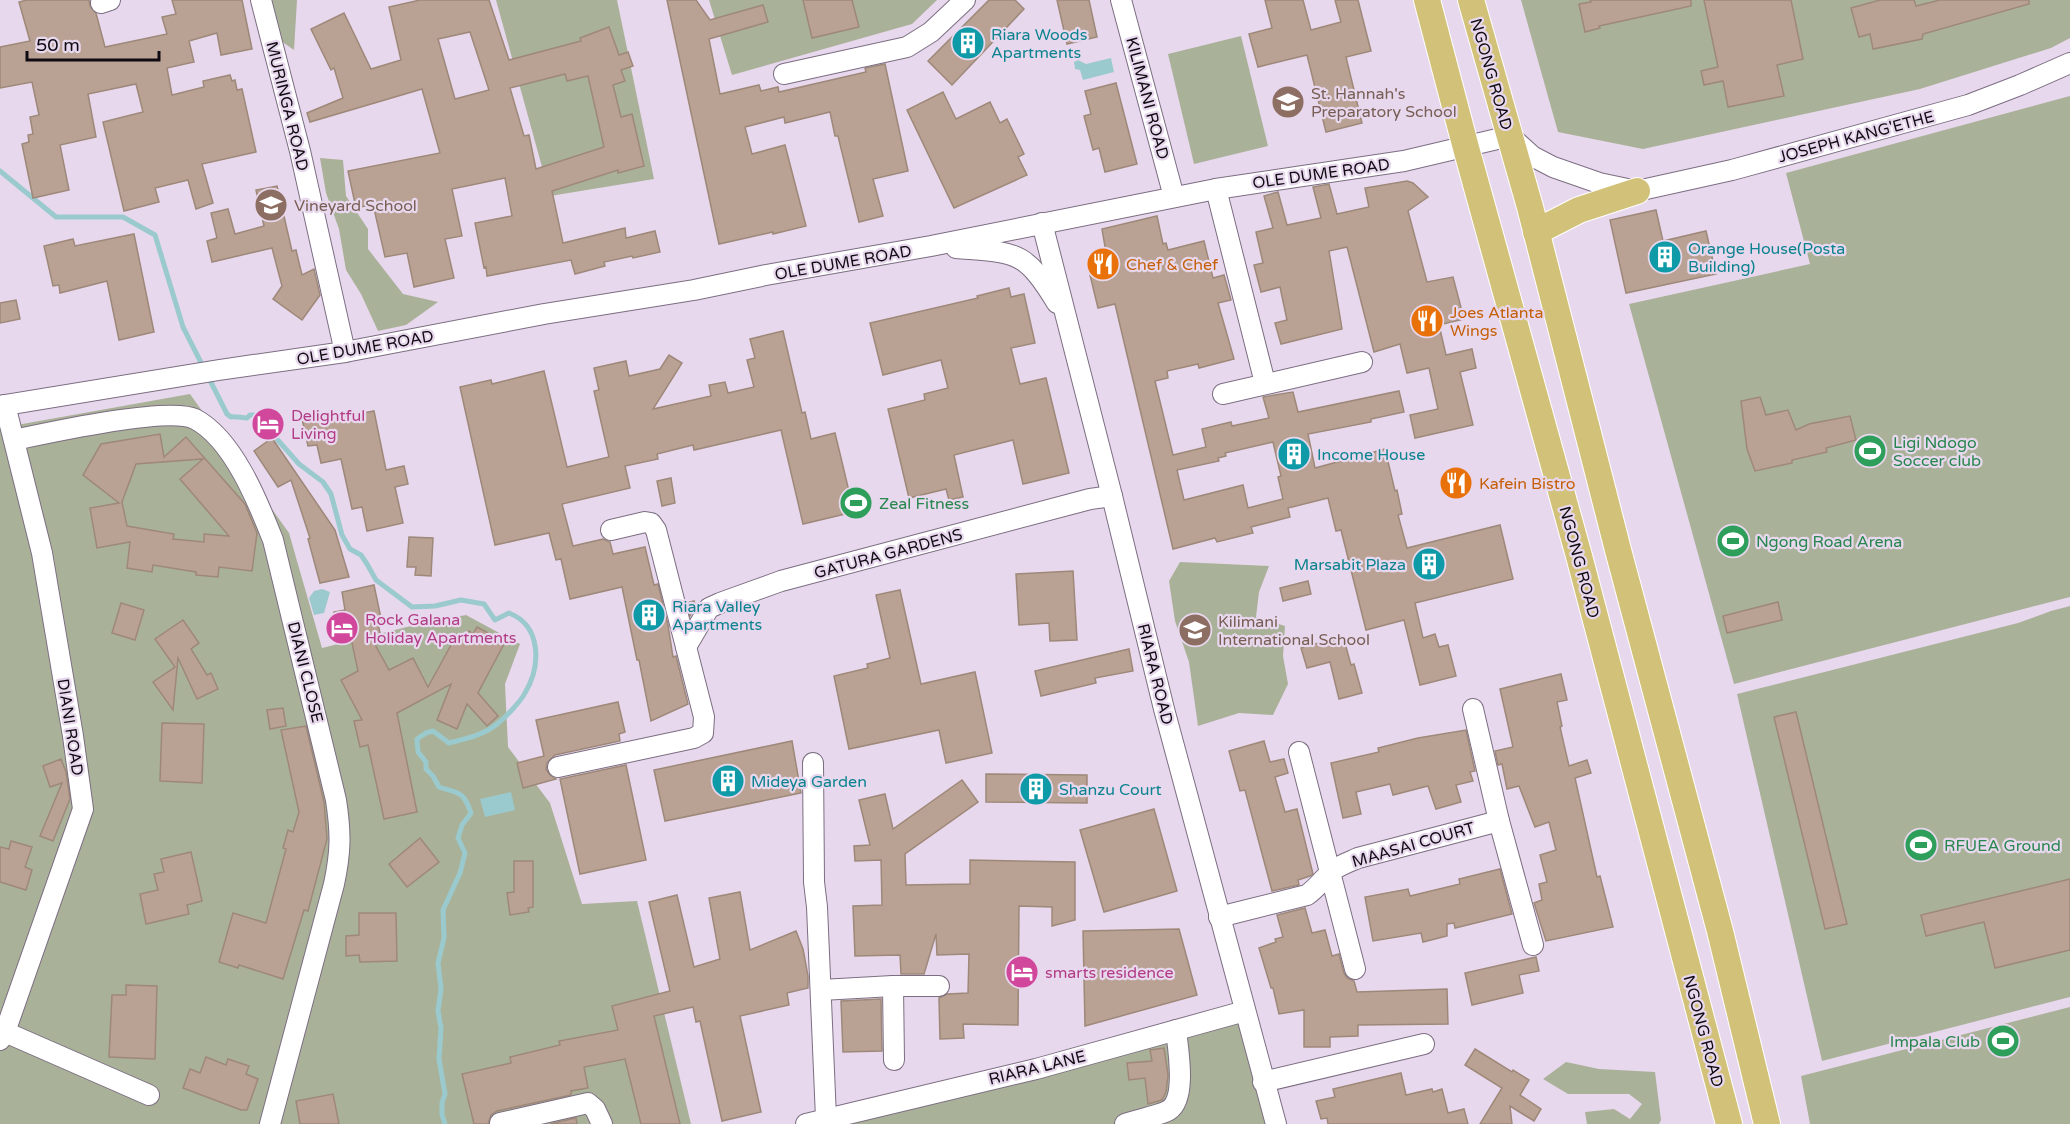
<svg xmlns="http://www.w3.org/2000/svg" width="2070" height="1124" viewBox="0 0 2070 1124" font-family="'Varela Round',sans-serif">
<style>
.green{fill:#aab199}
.water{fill:#9acacd}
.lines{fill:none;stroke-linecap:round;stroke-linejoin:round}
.stream{stroke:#9acacd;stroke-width:5}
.building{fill:#b9a293;stroke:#9e8879;stroke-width:1.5;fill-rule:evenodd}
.minor-casing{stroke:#7c6e82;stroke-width:22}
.major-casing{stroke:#fff;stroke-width:28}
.minor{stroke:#fff;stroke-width:20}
.major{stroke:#d2c178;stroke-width:26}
.labels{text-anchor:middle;stroke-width:4.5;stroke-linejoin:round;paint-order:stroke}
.culture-label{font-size:16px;fill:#0d838f;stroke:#e8d8ee;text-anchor:start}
.street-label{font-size:16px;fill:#100b12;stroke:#e8d8ee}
.education-label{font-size:16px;fill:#785e54;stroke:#e8d8ee;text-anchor:start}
.food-label{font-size:16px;fill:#c56008;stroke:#e8d8ee;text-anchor:start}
.hotel-label{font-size:16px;fill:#b23c85;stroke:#e8d8ee;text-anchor:start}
.leisure-label{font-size:16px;fill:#27864d;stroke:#e8d8ee;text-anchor:start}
</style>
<rect width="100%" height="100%" fill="#e8d8ee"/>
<!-- green -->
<g class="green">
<polygon points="253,0 297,0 294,50 261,27"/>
<polygon points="496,0 617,0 654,179 550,196"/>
<polygon points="709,0 937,0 912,24 732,75"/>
<polygon points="1521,0 2070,0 2070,38 2051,48 1920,89 1643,149 1558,132"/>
<polygon points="1241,36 1268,146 1194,164 1168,54"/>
<polygon points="2070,96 2070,597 1734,684 1629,304 1810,264 1786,173"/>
<polygon points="320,158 343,160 346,196 368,229 368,249 403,294 438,302 406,325 378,331 361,294 346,270 339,229 326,193"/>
<polygon points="190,394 289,533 322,648 419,624 466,615 520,644 505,684 508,747 550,803 582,904 637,901 691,1124 0,1124 0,428"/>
<polygon points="1180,562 1269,566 1259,592 1256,617 1285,626 1283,656 1288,684 1273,715 1239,713 1198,726 1189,662 1175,621 1169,581"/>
<polygon points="2070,606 2070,997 1822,1061 1737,694 2018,623 2051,611"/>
<polygon points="2070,1007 2070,1124 1810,1124 1801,1076"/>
<polygon points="1239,1020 1265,1124 848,1124"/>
<polygon points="1566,1062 1599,1069 1655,1072 1661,1120 1659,1124 1587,1124 1585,1112 1614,1109 1630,1119 1642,1104 1629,1094 1568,1094 1543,1079"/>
</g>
<!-- water -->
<g class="water">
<polygon points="1111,58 1114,72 1083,80 1080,70 1075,69 1074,62 1078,60 1086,64"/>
<polygon points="322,589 330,592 324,613 314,615 309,598 314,591"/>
<polygon points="511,792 515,810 485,817 480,799"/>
</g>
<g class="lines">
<!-- stream -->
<path class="stream" d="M0,171L56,217H123L155,235L183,327L227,414L231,417C237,416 241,418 247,418L250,415H254L261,425L276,438L299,464L323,482L331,494L342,535L350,549L361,555L367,564L376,580L412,607L435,606L461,600L484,604L495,620L509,613C542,626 541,666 525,693C521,701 505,718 497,724C484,735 465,739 449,743L433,731L426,733L417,739L418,752L426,762V769L433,776L439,787C459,794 463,790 471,813L462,825L458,838L465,853L460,873L443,910L444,938L438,963L441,989L438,1011L441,1028L439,1059L445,1094L442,1103V1115L445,1124"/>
</g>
<!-- building -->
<g class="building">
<polygon points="27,0 89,0 90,6 96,13 105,47 167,34 162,17 176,14 172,0 242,0 252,49 221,55 217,33 189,41 194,62 167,68 172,95 204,87 203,81 230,75 232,81 235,80 237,90 242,89 256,152 202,164 213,203 196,209 188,180 155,188 159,202 124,211 103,122 143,112 136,84 88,94 96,137 60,145 69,190 33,198 22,144 29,142 28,135 33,134 30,117 39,115 32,82 0,88 0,47 30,41 19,2"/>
<path d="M420,0H489L509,60L581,41L580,38L609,27L619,55L628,52L633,66L621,70L625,81L613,85L621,117L632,114L644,166L618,173V170L552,191L563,243L625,228L626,238L655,231L660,252L633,258L632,256L604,262L605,266L575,274L571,260L487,276L486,267L484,268L475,223L512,216L505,178L452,189L462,236L445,239L454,278L414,287L407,253L385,257L373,204L356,208L348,171L440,153L422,89L310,122L307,113L343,98L334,68L331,70L311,29L344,13L371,69L401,60L389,7ZM470,32L489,90L455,99L438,39ZM565,74L567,81L588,76L604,147L536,169L529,135L524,136L510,88Z"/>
<polygon points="667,0 696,0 710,20 763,5 768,22 709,39 720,94 759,85 761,91 778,87 779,92 866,72 865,68 885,64 908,171 873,179 883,216 859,222 838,136 835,136 830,112 785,123 784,117 745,127 752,154 785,145 806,226 773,234 773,232 719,244"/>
<polygon points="803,0 852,0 859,27 812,38"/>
<polygon points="989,0 1015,0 1024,9 952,85 928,61"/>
<polygon points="1057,0 1089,0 1097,37 1067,44"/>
<polygon points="1265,0 1303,0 1311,30 1341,22 1335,0 1358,0 1371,51 1346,57 1362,123 1326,132 1307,55 1258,67 1249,34 1272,28"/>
<polygon points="1590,0 1691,0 1691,6 1599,26 1600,28 1585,32 1579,4 1591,2"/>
<polygon points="1704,0 1791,0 1803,59 1777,65 1784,96 1728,107 1723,81 1704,85 1701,71 1718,67"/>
<polygon points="1880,0 1914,0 1916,6 1940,0 2029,0 2029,4 1923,34 1922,39 1873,49 1870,34 1859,37 1851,8"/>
<polygon points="1116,83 1137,164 1105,172 1099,148 1093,150 1084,116 1091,114 1085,91"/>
<polygon points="943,92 956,119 990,102 1000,123 1007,119 1024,154 1018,157 1027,175 954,208 907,110"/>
<polygon points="1407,181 1413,183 1428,197 1408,211 1427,282 1453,277 1464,319 1439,325 1446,355 1472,349 1476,368 1460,372 1473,425 1415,438 1410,415 1438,409 1429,368 1407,373 1400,344 1374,352 1347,247 1329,251 1342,329 1281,344 1275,323 1287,320 1280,287 1261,292 1254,265 1263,263 1256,232 1273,228 1264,196 1278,192 1287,225 1321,218 1313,187 1329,184 1337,214 1369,207 1365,188"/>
<polygon points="277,186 292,251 296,250 302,275 314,269 320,295 302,320 273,299 282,286 272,248 212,262 207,241 217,238 211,213 228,209 235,234 264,226 256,190"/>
<polygon points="1656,210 1663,241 1706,231 1716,274 1626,293 1610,220"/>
<path d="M1157,216L1163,244L1166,243L1168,250L1204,241L1213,278L1224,275L1231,300L1218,303L1234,359L1199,368L1198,364L1167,371L1168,378L1155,381L1173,455L1206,447L1202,429L1231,422L1232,426L1269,418L1263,397L1293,392L1298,412L1399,391L1404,412L1371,419V422L1308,434L1315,468L1385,449L1395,491L1397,490L1402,514L1398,515L1407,548L1500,525L1513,579L1415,603L1423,638L1435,634L1439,647L1448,645L1456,676L1420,685L1404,620L1366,630L1341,530L1336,531L1328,498L1288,508L1290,517L1251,527L1253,533L1217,542L1215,538L1173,549L1115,304L1098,308L1090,275L1109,270L1102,229ZM1273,442L1281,476L1278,477L1283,499L1248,508L1243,485L1184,500L1177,470L1219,461L1218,458L1226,456L1225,453Z"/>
<polygon points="134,234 154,332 119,340 107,281 60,293 59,285 53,286 44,246 73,239 75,246"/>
<polygon points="1009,288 1011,297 1024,294 1035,343 1011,348 1020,384 1046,378 1069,473 1023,484 1013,440 954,455 963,497 949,500 946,489 909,498 888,409 925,400 924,394 948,388 941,360 883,375 870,323 978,298 977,296"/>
<polygon points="16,300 20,319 0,323 0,303"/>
<polygon points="783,331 802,413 805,412 811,439 835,433 854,512 803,524 781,430 694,450 693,445 657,454 658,459 625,466 630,488 562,504 573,546 603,539 610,542 613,554 645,547 654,585 658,584 668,625 673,657 676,656 688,704 651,721 639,660 637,660 622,587 570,599 561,559 556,560 549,533 495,545 460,387 491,380 492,384 544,371 567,467 609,457 594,391 599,390 594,368 626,361 629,376 660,369 669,355 682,363 653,409 711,396 709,385 725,382 728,393 754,387 747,360 755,358 750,339"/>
<polygon points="1760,397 1766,415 1788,410 1796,430 1809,424 1850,416 1856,440 1826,448 1827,452 1792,460 1792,463 1755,471 1747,449 1741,401"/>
<polygon points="374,411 386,470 404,466 408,484 395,487 403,523 367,531 362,507 352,509 341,459 321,463 317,445 308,446 302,419 327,413 329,420"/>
<path d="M160,434L164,457L186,437L245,504L257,533L252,571L219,567L218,577L196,575V572L153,565L152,572L127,568L130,542L97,548L90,508L119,503L83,475L101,444ZM203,459L180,479L229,536L204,534V542L173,539L174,534L127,526L122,502L136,464Z"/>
<polygon points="272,438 335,530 349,577 320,583 308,539 310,538 291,480 278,487 254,451"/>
<polygon points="671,478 675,503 662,506 657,481"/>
<polygon points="409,537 433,538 431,576 415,575 416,567 407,567"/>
<polygon points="1073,571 1077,640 1050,641 1049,623 1019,625 1016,574"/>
<polygon points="1308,581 1311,594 1283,601 1280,588"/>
<polygon points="374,585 382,623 378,624 381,637 372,639 389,670 413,658 428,687 457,634 465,639 469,631 473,634 477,627 505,642 478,693 498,716 487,726 467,704 457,729 437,720 451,684 397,713 417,812 384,819 368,745 360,747 354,721 362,720 341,680 358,671 351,638 340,640 334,612 345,610 342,592"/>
<polygon points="900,590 921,684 975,672 992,753 946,763 939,730 849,749 834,676 868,668 867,664 890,658 876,595"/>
<polygon points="694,601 696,607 690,616 687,603"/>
<polygon points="1778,602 1782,620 1727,633 1723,616"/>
<polygon points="121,603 144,610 135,640 112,633"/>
<polygon points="183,620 199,643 191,649 207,675 211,673 218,689 197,699 178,658 173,710 153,682 175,667 155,639"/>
<polygon points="1343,636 1351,665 1354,664 1362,693 1339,699 1330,662 1307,668 1301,648"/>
<polygon points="1129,649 1133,671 1095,678 1096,683 1041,696 1035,671"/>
<polygon points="1561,674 1567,700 1557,702 1562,726 1560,727 1569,766 1587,760 1591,773 1575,778 1597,877 1600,876 1613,927 1546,941 1534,903 1542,900 1539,884 1547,882 1540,855 1556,850 1549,822 1535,827 1519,786 1507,789 1502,764 1498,765 1495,751 1513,747 1500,689"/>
<polygon points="618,702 625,732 619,734 620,741 555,755 547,763 546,769 550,775 556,779 523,788 517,763 544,756 536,720"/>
<polygon points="283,708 286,726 270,729 267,710"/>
<polygon points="1796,712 1847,924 1825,929 1774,717"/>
<polygon points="162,723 204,724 202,783 160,781"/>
<polygon points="306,726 324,802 327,839 308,911 304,910 283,979 239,965 238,968 219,962 233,913 266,923 286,849 283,848 288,830 293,832 299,812 281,730"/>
<polygon points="1466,730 1475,771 1470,772 1473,781 1456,785 1461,802 1436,809 1428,786 1393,795 1390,784 1356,792 1361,814 1343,818 1331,763 1379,752 1378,748 1418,738"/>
<polygon points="792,741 801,793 665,821 654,770"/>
<polygon points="1264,741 1270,762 1284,759 1288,773 1275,777 1285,812 1297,809 1313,874 1310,876 1298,880 1299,885 1272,891 1245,790 1240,791 1229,751"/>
<polygon points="61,759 66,772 70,799 53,841 40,836 62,783 50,787 43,766"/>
<polygon points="626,765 646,860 580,874 560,779"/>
<polygon points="986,774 1087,775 1087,803 986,802"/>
<polygon points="962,780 978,802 905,854 906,885 970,884 970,860 1075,862 1075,920 1052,926 1052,907 1019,906 1018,1025 963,1024 964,1038 940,1039 939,998 947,994 968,993 969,954 937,955 936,934 924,974 901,974 900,955 855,956 853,906 882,905 881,860 855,861 854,846 870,845 859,800 885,794 893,829"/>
<polygon points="1154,809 1177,891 1104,912 1080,830"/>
<polygon points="420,838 439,862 407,887 389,864"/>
<polygon points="11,841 32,847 25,867 32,870 26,890 0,882 0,847 9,849"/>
<polygon points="191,852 202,901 187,905 189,914 146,924 140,894 158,890 154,874 164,872 161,859"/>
<polygon points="514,861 533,861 533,907 528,908 529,912 510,915 507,893 514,892"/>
<polygon points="1500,869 1512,914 1455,928 1454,923 1447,924 1447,936 1423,942 1421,933 1373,941 1365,897 1408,889 1410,896 1460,884 1459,879"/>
<polygon points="2070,879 2070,950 1995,968 1984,922 1926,936 1921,915"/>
<polygon points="740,892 750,950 796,931 803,949 808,976 808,988 787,993 789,1005 740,1016 761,1112 722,1121 700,1021 696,1022 693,1007 654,1016 680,1124 641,1124 625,1059 584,1067 588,1088 571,1091 571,1095 497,1111 491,1115 488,1124 474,1124 462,1074 511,1063 510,1057 560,1045 559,1041 618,1030 612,1006 670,991 649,902 677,895 694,967 720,959 709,898"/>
<polygon points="1305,908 1312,933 1325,930 1332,956 1339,954 1344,973 1347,978 1354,981 1357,992 1447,989 1448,1024 1358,1025 1358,1036 1330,1037 1330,1047 1304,1047 1304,1010 1279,1014 1273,988 1271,988 1259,948 1276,942 1275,939 1283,937 1277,915"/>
<polygon points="359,913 396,913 397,961 360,962 359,955 346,956 346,936 359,935"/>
<polygon points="1179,929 1197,995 1085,1026 1083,931"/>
<polygon points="1536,957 1539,971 1519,975 1523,993 1472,1005 1465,973"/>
<polygon points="126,985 157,986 155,1059 109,1057 112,995 126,995"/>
<polygon points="881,999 882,1051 843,1052 841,1001"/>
<polygon points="1164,1048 1168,1075 1166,1092 1162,1100 1148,1104 1145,1078 1129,1080 1127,1063 1152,1061 1150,1050"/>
<polygon points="1475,1049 1512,1072 1513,1070 1529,1080 1520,1095 1541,1109 1534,1121 1510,1106 1512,1124 1480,1124 1502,1088 1465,1065"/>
<polygon points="206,1057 226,1065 228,1059 249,1066 246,1074 258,1079 247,1110 241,1110 183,1088 190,1069 200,1073"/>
<polygon points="1401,1073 1406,1095 1432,1089 1433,1092 1442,1089 1448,1113 1464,1109 1468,1124 1328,1124 1327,1118 1321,1119 1316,1101 1335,1097 1333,1089"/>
<polygon points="333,1094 339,1124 300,1124 296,1101"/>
<polygon points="576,1118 577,1124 550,1124"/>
</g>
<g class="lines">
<defs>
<g id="minor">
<polyline points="261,0 300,151 345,352"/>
<polyline points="1121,0 1174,197"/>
<polyline points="101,3 110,0"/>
<polyline points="784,74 907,47 931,32 965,0"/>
<polyline points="1216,189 1265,383"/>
<polyline points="1042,223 1112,496 1164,709 1276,1124"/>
<path d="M956,248C1016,253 1024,249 1057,303"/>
<polyline points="1223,394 1362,362"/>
<polyline points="0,406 219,370 345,352 544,314 694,290 766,275 931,246 1216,189 1404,161 1510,136 1532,156 1553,167 1599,183 1637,191 1732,170 1968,105 2020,85 2070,63"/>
<path d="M14,440C47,433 169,406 195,419C233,439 258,502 273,540L336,800C341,833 341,851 334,884L270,1124"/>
<polyline points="686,647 709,608 720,603 781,581 1090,499 1112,496"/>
<polyline points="1473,709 1499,821 1533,945"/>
<polyline points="1299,752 1355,969"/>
<polyline points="813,763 814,882 817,907 826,1118"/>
<polyline points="558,767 694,738 703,733 704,717 656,530 651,523 645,522 611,530"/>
<path d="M1219,917L1307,895C1317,888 1323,879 1332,871C1340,865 1349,862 1358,858L1499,821"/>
<polyline points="893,986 894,1060"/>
<polyline points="821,990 893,986 939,986"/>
<polyline points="5,1032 149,1095"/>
<polyline points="0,1040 5,1032 83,809 73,736 42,553 5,405"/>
<polyline points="1263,1082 1424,1044"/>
<polyline points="500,1123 588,1103 595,1109 602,1124"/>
<polyline points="806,1124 1036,1069 1245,1011"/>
<path d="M1125,1124C1135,1120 1162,1115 1169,1110C1187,1098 1178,1049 1176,1030"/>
</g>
<g id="major">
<polyline points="1427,0 1466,148 1579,556 1729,1124"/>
<polyline points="1471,0 1530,207 1618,550 1720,931 1767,1124"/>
<polyline points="1536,232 1579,210 1637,191"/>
</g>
</defs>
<!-- minor casing -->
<use href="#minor" class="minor-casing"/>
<!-- major casing -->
<use href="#major" class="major-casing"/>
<!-- minor -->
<use href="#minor" class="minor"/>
<!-- major -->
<use href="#major" class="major"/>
</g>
<!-- icons -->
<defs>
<symbol id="building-disc" viewBox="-11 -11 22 22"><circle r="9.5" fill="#0f9aa8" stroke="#e8d8ee"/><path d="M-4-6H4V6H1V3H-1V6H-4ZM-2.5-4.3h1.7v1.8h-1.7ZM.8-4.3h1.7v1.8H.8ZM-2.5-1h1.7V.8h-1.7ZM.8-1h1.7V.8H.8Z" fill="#fff"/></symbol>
<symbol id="school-disc" viewBox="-11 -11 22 22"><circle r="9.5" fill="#8d6e63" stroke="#e8d8ee"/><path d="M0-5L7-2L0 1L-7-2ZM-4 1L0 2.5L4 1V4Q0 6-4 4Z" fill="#fff"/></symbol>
<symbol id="restaurant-disc" viewBox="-11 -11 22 22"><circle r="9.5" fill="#e8710a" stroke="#e8d8ee"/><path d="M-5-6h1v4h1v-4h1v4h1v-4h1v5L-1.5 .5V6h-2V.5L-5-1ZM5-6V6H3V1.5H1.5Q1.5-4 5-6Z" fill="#fff"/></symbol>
<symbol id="hotel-disc" viewBox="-11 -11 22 22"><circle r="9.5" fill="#d1479c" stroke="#e8d8ee"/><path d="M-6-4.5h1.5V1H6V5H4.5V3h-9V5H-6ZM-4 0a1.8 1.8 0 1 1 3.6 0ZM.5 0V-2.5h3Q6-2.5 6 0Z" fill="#fff"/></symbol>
<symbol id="stadium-disc" viewBox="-11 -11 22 22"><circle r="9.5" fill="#2e9e5b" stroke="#e8d8ee"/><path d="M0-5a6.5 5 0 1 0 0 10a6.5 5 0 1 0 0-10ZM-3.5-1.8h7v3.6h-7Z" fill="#fff"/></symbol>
</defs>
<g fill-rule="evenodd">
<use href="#building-disc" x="949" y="24" width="38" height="38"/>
<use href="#school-disc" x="1269" y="83" width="38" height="38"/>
<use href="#school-disc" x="252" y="186" width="38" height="38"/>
<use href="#building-disc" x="1646" y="238" width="38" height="38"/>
<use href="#restaurant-disc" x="1084" y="245" width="38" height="38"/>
<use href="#restaurant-disc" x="1408" y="302" width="38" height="38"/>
<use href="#hotel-disc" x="249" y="405" width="38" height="38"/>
<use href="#stadium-disc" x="1851" y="432" width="38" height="38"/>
<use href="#building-disc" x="1275" y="435" width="38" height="38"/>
<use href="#restaurant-disc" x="1437" y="464" width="38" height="38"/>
<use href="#stadium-disc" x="837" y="484" width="38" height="38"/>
<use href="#stadium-disc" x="1714" y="522" width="38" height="38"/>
<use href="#building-disc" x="1410" y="545" width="38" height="38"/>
<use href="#building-disc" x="630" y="596" width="38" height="38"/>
<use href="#hotel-disc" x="323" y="609" width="38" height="38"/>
<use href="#school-disc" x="1176" y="611" width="38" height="38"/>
<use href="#building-disc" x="709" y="762" width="38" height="38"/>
<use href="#building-disc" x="1017" y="770" width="38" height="38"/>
<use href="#stadium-disc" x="1902" y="826" width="38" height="38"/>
<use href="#hotel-disc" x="1003" y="953" width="38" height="38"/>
<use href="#stadium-disc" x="1984" y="1022" width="38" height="38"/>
</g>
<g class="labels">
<!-- culture labels -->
<g class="culture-label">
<text x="991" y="40">Riara Woods<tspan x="991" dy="18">Apartments</tspan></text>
<text x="1688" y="254">Orange House(Posta<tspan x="1688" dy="18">Building)</tspan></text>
<text x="1317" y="460">Income House</text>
<text x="1406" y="570" text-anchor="end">Marsabit Plaza</text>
<text x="672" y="612">Riara Valley<tspan x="672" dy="18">Apartments</tspan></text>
<text x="751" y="787">Mideya Garden</text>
<text x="1059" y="795">Shanzu Court</text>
</g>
<!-- street labels -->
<g class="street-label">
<text transform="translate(1492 74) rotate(74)" y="6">NGONG ROAD</text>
<text transform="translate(1148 98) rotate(75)" y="6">KILIMANI ROAD</text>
<text transform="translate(288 106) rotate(76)" y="6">MURINGA ROAD</text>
<text transform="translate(1856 136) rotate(-15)" y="6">JOSEPH KANG'ETHE</text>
<text transform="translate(1321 173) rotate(-8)" y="6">OLE DUME ROAD</text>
<text transform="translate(843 262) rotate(-10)" y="6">OLE DUME ROAD</text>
<text transform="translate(365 347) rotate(-10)" y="6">OLE DUME ROAD</text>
<text transform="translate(888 553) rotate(-15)" y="6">GATURA GARDENS</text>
<text transform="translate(1580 562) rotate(75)" y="6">NGONG ROAD</text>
<text transform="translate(306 672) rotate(76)" y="6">DIANI CLOSE</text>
<text transform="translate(1156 674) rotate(76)" y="6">RIARA ROAD</text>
<text transform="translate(71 727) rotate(81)" y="6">DIANI ROAD</text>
<text transform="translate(1413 844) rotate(-16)" y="6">MAASAI COURT</text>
<text transform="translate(1704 1031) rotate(75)" y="6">NGONG ROAD</text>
<text transform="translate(1037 1067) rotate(-14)" y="6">RIARA LANE</text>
</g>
<!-- education labels -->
<g class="education-label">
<text x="1311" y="99">St. Hannah's<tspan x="1311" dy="18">Preparatory School</tspan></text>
<text x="294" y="211">Vineyard School</text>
<text x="1218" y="627">Kilimani<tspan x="1218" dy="18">International School</tspan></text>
</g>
<!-- food labels -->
<g class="food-label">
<text x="1126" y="270">Chef &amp; Chef</text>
<text x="1450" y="318">Joes Atlanta<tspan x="1450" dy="18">Wings</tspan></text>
<text x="1479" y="489">Kafein Bistro</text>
</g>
<!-- hotel labels -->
<g class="hotel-label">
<text x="291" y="421">Delightful<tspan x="291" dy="18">Living</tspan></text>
<text x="365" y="625">Rock Galana<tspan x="365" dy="18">Holiday Apartments</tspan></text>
<text x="1045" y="978">smarts residence</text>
</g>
<!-- leisure labels -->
<g class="leisure-label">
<text x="1893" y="448">Ligi Ndogo<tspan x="1893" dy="18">Soccer club</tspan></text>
<text x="879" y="509">Zeal Fitness</text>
<text x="1756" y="547">Ngong Road Arena</text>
<text x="1944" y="851">RFUEA Ground</text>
<text x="1980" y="1047" text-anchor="end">Impala Club</text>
</g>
</g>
<!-- scale -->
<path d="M27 51v9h132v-9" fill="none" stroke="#100b12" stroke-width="3"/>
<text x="36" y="51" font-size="18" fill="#100b12" stroke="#e8d8ee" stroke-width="4.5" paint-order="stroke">50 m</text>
</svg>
